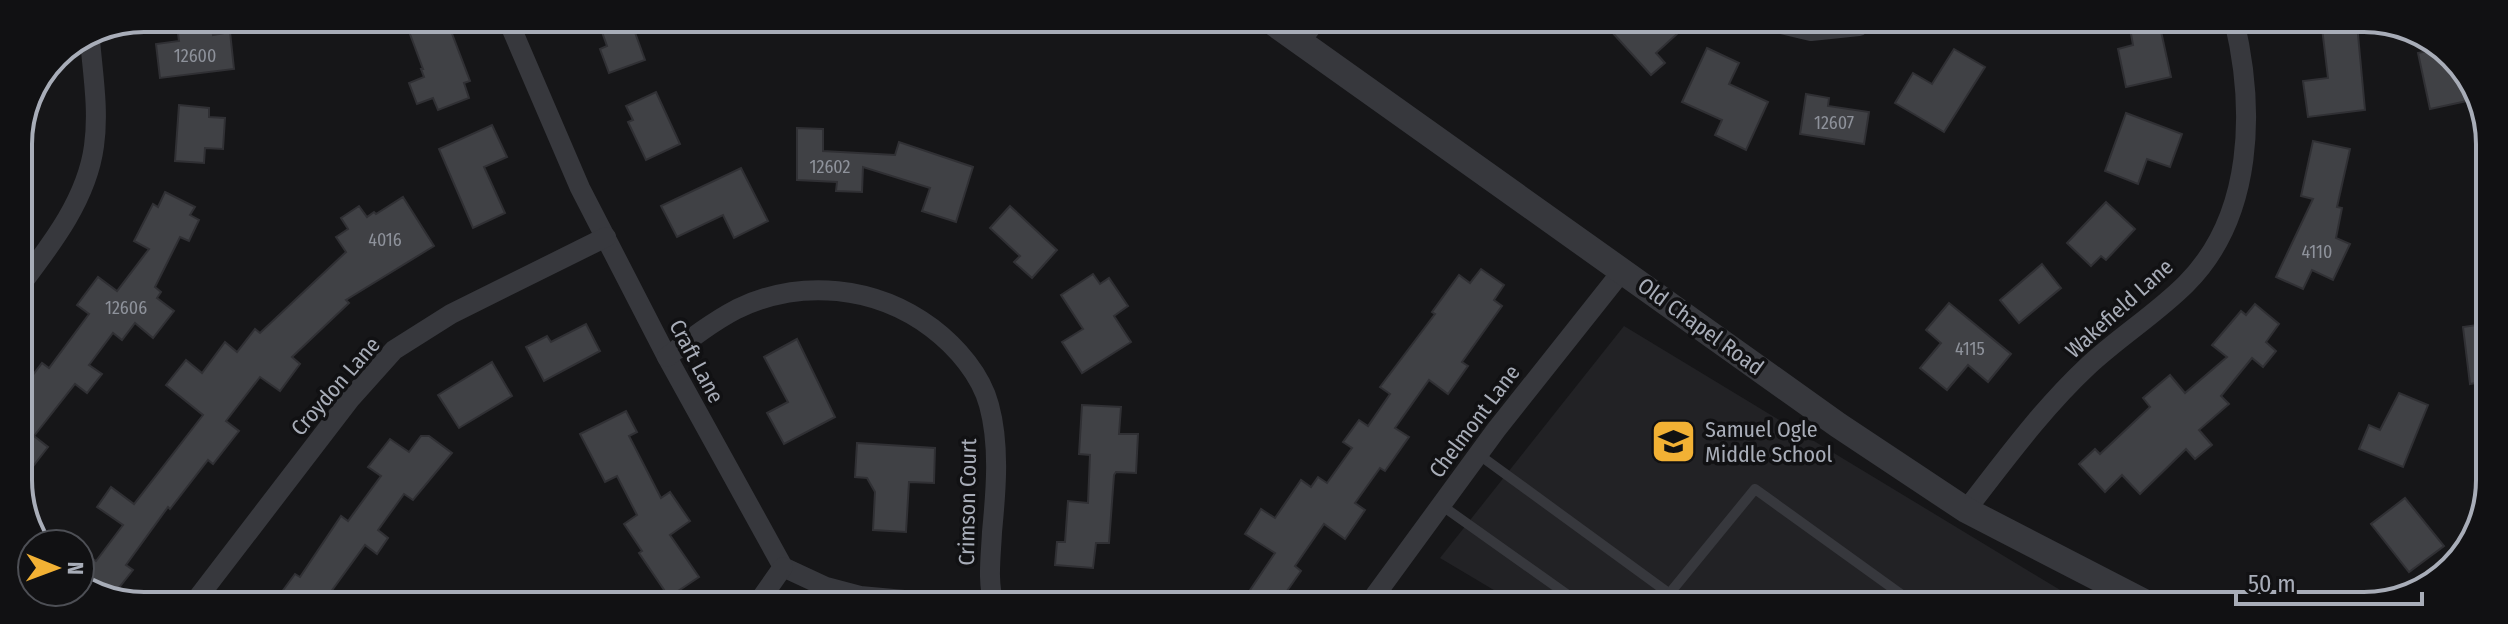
<svg xmlns="http://www.w3.org/2000/svg" width="2508" height="624" viewBox="0 0 2508 624" font-family="'Fira Sans Condensed',sans-serif">
<style>
.built{fill:#222225}
.building{fill:#404145;stroke:#303034;stroke-width:2}
.lines{fill:none;stroke-linecap:round;stroke-linejoin:round}
.service{stroke:#37383d;stroke-width:10}
.minor{stroke:#37383d;stroke-width:20}
.tertiary{stroke:#37383d;stroke-width:26}
.labels{text-anchor:middle;stroke-width:7;stroke-linejoin:round;paint-order:stroke}
.number-label{font-size:18px;fill:#8e929b}
.street-label{font-size:22px;fill:#a8adb8;stroke:#111113}
.poi-label{font-size:22px;fill:#a8adb8;stroke:#111113;text-anchor:start}
.rim{fill:none;stroke:#a8adb8;stroke-width:4}
</style>
<rect width="100%" height="100%" fill="#161618"/>
<!-- built -->
<polygon class="built" points="1624,326 2085,605 1519,605 1440,558"/>
<!-- building -->
<g class="building">
<polygon points="176,18 210,18 213,35 230,32 234,69 160,78 156,44 179,41"/>
<polygon points="404,18 446,18 470,81 464,83 469,98 438,110 433,98 417,104 409,83 424,77 421,69 423,69"/>
<polygon points="597,18 630,19 645,60 609,73 600,49 607,46"/>
<polygon points="1601,20 1665,20 1678,33 1656,53 1665,63 1651,75"/>
<polygon points="2159,22 2171,77 2126,87 2118,49 2133,45 2130,28"/>
<polygon points="2357,24 2365,110 2308,117 2303,81 2328,78 2322,28"/>
<polygon points="1707,48 1739,63 1729,84 1768,102 1746,150 1715,135 1722,120 1682,102"/>
<polygon points="2441,48 2453,55 2468,82 2463,83 2467,101 2430,109 2418,53"/>
<polygon points="1954,49 1985,67 1944,132 1895,103 1913,73 1932,84"/>
<polygon points="656,92 680,144 646,160 628,122 633,120 626,106"/>
<polygon points="1806,94 1829,98 1828,106 1869,112 1864,144 1800,134"/>
<polygon points="179,105 209,108 209,117 225,118 223,149 205,148 204,163 175,161"/>
<polygon points="2126,113 2182,134 2170,167 2147,159 2138,184 2105,171"/>
<polygon points="492,125 507,157 484,167 505,213 473,228 439,149"/>
<polygon points="797,128 823,129 823,151 895,155 899,142 973,167 956,222 922,211 930,188 863,167 862,192 836,191 837,182 797,180"/>
<polygon points="2313,141 2350,149 2337,207 2342,208 2336,238 2350,244 2333,280 2312,270 2303,289 2276,277 2313,199 2301,196"/>
<polygon points="741,168 768,221 734,238 723,215 677,237 661,206"/>
<polygon points="165,192 195,207 190,215 199,220 189,241 180,237 155,287 161,292 157,298 174,311 153,338 135,323 122,340 113,333 89,365 102,374 87,393 75,384 34,436 48,447 20,483 20,392 42,363 49,368 89,314 77,305 98,277 117,291 149,249 134,241 153,204 158,207"/>
<polygon points="403,197 434,246 346,300 349,303 292,357 300,364 280,391 260,377 226,421 239,431 213,464 208,460 170,509 168,507 126,565 133,570 110,599 80,582 80,576 93,559 96,561 123,525 97,507 111,487 134,504 203,415 166,385 186,360 202,373 225,342 237,352 255,329 260,333 346,252 336,237 348,229 341,218 359,206 367,217 374,212 376,214"/>
<polygon points="2106,202 2135,229 2106,260 2101,256 2091,266 2067,243"/>
<polygon points="1010,206 1057,250 1032,278 1014,262 1020,256 990,228"/>
<polygon points="2042,264 2061,288 2019,323 2000,300"/>
<polygon points="1481,269 1504,285 1494,300 1502,306 1462,362 1468,366 1448,394 1429,380 1395,428 1409,437 1385,471 1380,468 1355,503 1365,510 1345,539 1324,524 1295,566 1301,571 1277,605 1240,605 1275,553 1245,534 1261,509 1275,518 1301,480 1311,487 1318,477 1327,483 1352,448 1343,442 1359,420 1368,426 1390,394 1380,387 1435,314 1432,312 1459,275 1470,283"/>
<polygon points="1093,274 1100,284 1109,278 1128,306 1114,316 1131,342 1082,373 1062,342 1083,329 1061,295"/>
<polygon points="1949,303 2011,354 1988,382 1968,365 1947,390 1920,368 1941,343 1926,330"/>
<polygon points="2255,304 2279,324 2266,342 2276,351 2263,367 2252,358 2221,396 2229,404 2199,430 2212,445 2195,459 2186,449 2140,494 2122,475 2105,492 2079,464 2095,449 2100,454 2150,407 2143,398 2170,375 2185,393 2227,357 2212,345 2241,311 2246,315"/>
<polygon points="586,324 600,351 544,381 526,347 547,336 551,342"/>
<polygon points="2483,324 2487,338 2487,381 2470,384 2463,327"/>
<polygon points="797,339 835,417 784,444 767,413 788,402 764,357"/>
<polygon points="492,362 512,396 459,428 438,395"/>
<polygon points="2399,393 2428,405 2403,467 2359,449 2369,425 2380,430"/>
<polygon points="1082,405 1121,407 1119,434 1138,434 1136,473 1116,472 1114,475 1109,543 1096,543 1093,568 1055,565 1057,542 1065,542 1068,501 1088,503 1090,455 1079,454"/>
<polygon points="626,411 637,432 629,436 661,498 670,492 690,521 670,535 699,577 669,597 639,553 642,551 624,524 637,515 617,476 605,482 580,434"/>
<polygon points="421,436 429,436 452,453 413,500 404,494 378,530 388,538 377,554 365,545 322,604 273,604 295,574 300,577 341,516 348,521 381,476 368,467 390,439 409,452"/>
<polygon points="857,443 935,448 934,483 909,482 906,532 873,530 875,492 867,478 855,477"/>
<polygon points="2405,498 2444,546 2409,572 2371,524"/>
</g>
<g class="lines">
<!-- service -->
<g class="service">
<polyline points="1478,454 1685,605"/>
<polyline points="1441,505 1582,605"/>
<polyline points="1660,605 1755,489 1916,605"/>
</g>
<!-- minor -->
<g class="minor">
<polyline points="507,18 580,188 667,357 783,567 826,587 860,596 948,604"/>
<polyline points="1765,20 1811,31 1859,26"/>
<polyline points="1300,42 1317,19"/>
<path d="M19,287C51,245 87,199 94,146C99,111 93,75 90,40"/>
<path d="M667,357C689,340 712,322 737,309C801,278 876,286 932,328C957,347 981,375 989,405C1000,445 996,491 992,532C991,556 987,581 994,604"/>
<path d="M1966,510C2005,460 2042,409 2088,366C2119,337 2156,314 2186,284C2254,216 2255,108 2234,20"/>
<polyline points="193,604 351,398 394,350 451,314 606,237"/>
<polyline points="757,604 783,567"/>
<polyline points="1368,605 1496,430 1623,270"/>
</g>
<!-- tertiary -->
<polyline class="tertiary" points="1268,19 1838,425 1966,510 2152,606"/>
</g>
<!-- icons -->
<defs>
<symbol id="school-square" viewBox="-11 -11 22 22"><rect x="-9" y="-9" width="18" height="18" rx="4" fill="#f2b134" stroke="#111113"/><path d="M0-5L7-2L0 1L-7-2ZM-4 1L0 2.5L4 1V4Q0 6-4 4Z" fill="#111"/></symbol>
</defs>
<g fill-rule="evenodd">
<use href="#school-square" x="1648" y="416" width="51" height="51"/>
</g>
<g class="labels">
<!-- number labels -->
<g class="number-label">
<text x="195" y="62">12600</text>
<text x="1834" y="129">12607</text>
<text x="830" y="173">12602</text>
<text x="385" y="246">4016</text>
<text x="2317" y="258">4110</text>
<text x="126" y="314">12606</text>
<text x="1970" y="355">4115</text>
</g>
<!-- street labels -->
<g class="street-label">
<text transform="translate(2119 308) rotate(-42)" y="8">Wakefield Lane</text>
<text transform="translate(1701 326) rotate(36)" y="8">Old Chapel Road</text>
<text transform="translate(697 361) rotate(62)" y="8">Craft Lane</text>
<text transform="translate(335 386) rotate(-49)" y="8">Croydon Lane</text>
<text transform="translate(1474 421) rotate(-53)" y="8">Chelmont Lane</text>
<text transform="translate(967 502) rotate(-89)" y="8">Crimson Court</text>
</g>
<!-- poi labels -->
<g class="poi-label">
<text x="1705" y="437">Samuel Ogle<tspan x="1705" dy="25">Middle School</tspan></text>
</g>
</g>
<!-- crop -->
<path d="M0 0H2508V624H0ZM144 32H2364A112 112 0 0 1 2476 144V480A112 112 0 0 1 2364 592H144A112 112 0 0 1 32 480V144A112 112 0 0 1 144 32Z" fill="#111113" fill-rule="evenodd"/>
<path class="rim" d="M144 32H2364A112 112 0 0 1 2476 144V480A112 112 0 0 1 2364 592H144A112 112 0 0 1 32 480V144A112 112 0 0 1 144 32Z"/>
<!-- north arrow -->
<g transform="translate(56 568) rotate(91)"><circle r="38" fill="#111113" stroke="#4d4f55" stroke-width="2"/>
<path d="M0-6L14 30L0 20L-14 30Z" fill="#f2b134"/>
<text y="-12" font-size="22" font-weight="bold" text-anchor="middle" fill="#a8adb8">N</text>
</g>
<!-- scale -->
<path d="M2236 592v12h186v-12" fill="none" stroke="#a8adb8" stroke-width="4"/>
<text x="2248" y="592" font-size="24" fill="#a8adb8" stroke="#111113" stroke-width="6" paint-order="stroke">50 m</text>
</svg>
